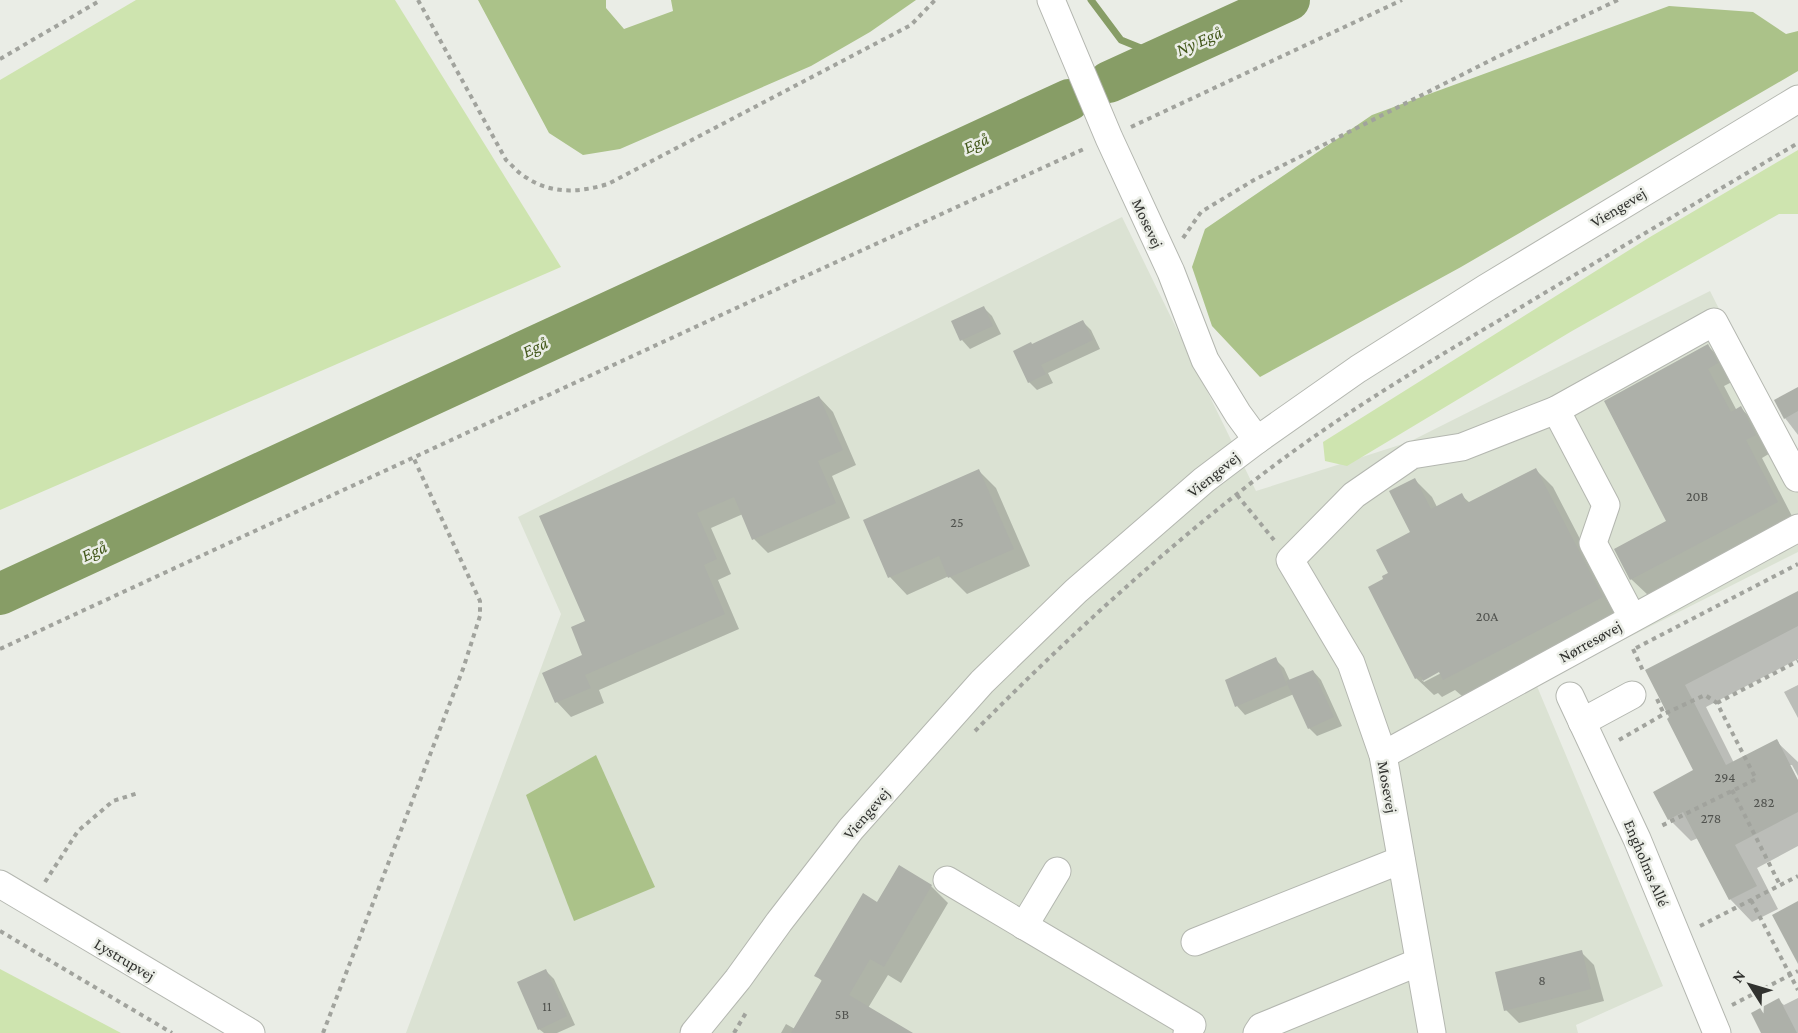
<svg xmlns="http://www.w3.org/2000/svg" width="1798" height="1033" viewBox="0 0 1798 1033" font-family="'Crimson Pro',serif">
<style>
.built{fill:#dbe2d3}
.green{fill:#cee4af}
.forest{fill:#abc289}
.shadow{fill:#0003;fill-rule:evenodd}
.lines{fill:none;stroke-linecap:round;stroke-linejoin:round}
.stream{stroke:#879d66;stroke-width:7}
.river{stroke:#879d66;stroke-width:42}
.building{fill:#adb0a9}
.minor-casing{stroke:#b4b7b0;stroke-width:29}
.path{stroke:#a1a39d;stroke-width:4;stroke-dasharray:4.5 4.5;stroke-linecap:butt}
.minor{stroke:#fff;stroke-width:27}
.labels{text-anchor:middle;stroke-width:5;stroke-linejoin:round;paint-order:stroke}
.number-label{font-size:14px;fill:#50524e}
.street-label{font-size:16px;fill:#31322f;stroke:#eaede6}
.water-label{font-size:18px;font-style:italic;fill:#43581b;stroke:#eaede6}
</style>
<rect width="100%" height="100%" fill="#eaede6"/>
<!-- built -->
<polygon class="built" points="1122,217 1256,491 1409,442 1710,291 1798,466 1798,552 1536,684 1663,986 1576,1025 1578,1033 406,1033 561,614 518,517"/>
<!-- green -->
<g class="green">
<polygon points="136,0 395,0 561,267 0,510 0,80"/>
<polygon points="1798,150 1798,214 1779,214 1572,331 1347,466 1325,461 1323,442 1650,237"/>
<polygon points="0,969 121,1033 0,1033"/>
</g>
<!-- forest -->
<g class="forest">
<polygon points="478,0 606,0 606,8 624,29 673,11 671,0 916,0 870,32 811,66 620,149 583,155 549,133"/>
<polygon points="1669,6 1753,12 1786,34 1798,31 1798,71 1461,267 1260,377 1212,326 1192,267 1205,229 1372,115"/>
<polygon points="596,755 655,887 574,921 526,795"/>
</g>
<!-- shadow -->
<g class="shadow">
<polygon points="984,308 992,316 1001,334 970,349 962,340"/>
<polygon points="1082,321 1091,330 1100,349 1048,373 1053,383 1037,390 1029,382 1032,346"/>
<polygon points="1708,346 1725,363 1734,381 1724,386 1737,411 1741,408 1758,426 1772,452 1762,458 1794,520 1649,596 1631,579 1668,522"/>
<polygon points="1798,389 1798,435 1785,418"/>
<polygon points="819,397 833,412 856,465 832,476 850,518 768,553 754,539 743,514 711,528 731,574 718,580 739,629 599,690 604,703 571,717 557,702 544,674 584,656 587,622 541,517"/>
<path d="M1536,470L1553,487L1619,614L1462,696L1455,690L1442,697L1438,693L1434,695L1416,678L1385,580L1412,533L1415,480L1432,497L1437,507L1461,495L1470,503ZM1445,668L1447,670L1424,682L1422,680Z"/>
<polygon points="979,471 996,488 1030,566 967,594 949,576 907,595 890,577 865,521"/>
<polygon points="1798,592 1798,659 1706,707 1734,763 1776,741 1798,762 1798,776 1792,765 1789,765 1798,783 1798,846 1757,868 1778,909 1752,922 1730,899 1698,838 1691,841 1669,819 1695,770 1671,718 1647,671"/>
<polygon points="1275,659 1284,668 1290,681 1313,671 1321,680 1342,726 1317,736 1309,728 1294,694 1245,715 1237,706"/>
<polygon points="1798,685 1798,718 1784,692"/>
<polygon points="931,886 948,903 901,983 888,975 868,1008 910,1033 781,1033 786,1024 795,1029 823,982 816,975 878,904"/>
<polygon points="1581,952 1594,965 1604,1001 1519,1023 1506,1010"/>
<polygon points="546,971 554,979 575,1025 557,1033 544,1033 539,1029"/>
<polygon points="1798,998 1798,1033 1763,1033 1778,1000 1784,1005"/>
</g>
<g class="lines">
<!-- stream -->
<polyline class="stream" points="1091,0 1121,40 1163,57"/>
<!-- river -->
<g class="river">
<polyline points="1109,82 1289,0"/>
<polyline points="0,594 1069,100"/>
</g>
</g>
<!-- building -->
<g class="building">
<polygon points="984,306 993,326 960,341 951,321"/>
<polygon points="1083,320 1093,340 1041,365 1046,374 1028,383 1013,351 1031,342 1032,344"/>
<polygon points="1708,344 1718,363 1708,369 1731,412 1741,406 1756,435 1746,440 1778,502 1630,580 1614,549 1666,521 1604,401"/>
<polygon points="1798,387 1798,411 1784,419 1774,400"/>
<polygon points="819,396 843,450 818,461 836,503 752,540 734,497 697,513 717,559 704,565 725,614 585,675 591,688 555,703 542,673 582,655 571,627 585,621 539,516"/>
<polygon points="1536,468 1603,597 1443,680 1439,672 1423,681 1421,676 1415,679 1368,587 1383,579 1382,576 1388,573 1376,550 1410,532 1389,491 1415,478 1431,509 1462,493 1467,503"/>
<polygon points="979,469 1014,549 948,578 939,556 888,578 863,520"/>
<polygon points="1798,591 1798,626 1685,685 1726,765 1777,739 1798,780 1798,812 1735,845 1757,886 1729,900 1683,812 1668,820 1653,792 1693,770 1667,719 1669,717 1645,670"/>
<polygon points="1276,657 1287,685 1235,707 1225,680"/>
<polygon points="1313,670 1334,717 1308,729 1286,681"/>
<polygon points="899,865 932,885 884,967 870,959 849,995 913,1033 791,1033 822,980 814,976 863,893 877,902"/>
<polygon points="1798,901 1798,964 1772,915"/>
<polygon points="1582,950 1591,989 1504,1011 1495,972"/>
<polygon points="546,969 567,1016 538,1030 517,982"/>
<polygon points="1779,998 1797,1033 1761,1033 1751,1013"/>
</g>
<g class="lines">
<defs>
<g id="minor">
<polyline points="1051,0 1109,138 1171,272 1205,360 1238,414 1257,440"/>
<polyline points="1556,410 1606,505 1593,543 1632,617"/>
<polyline points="1570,696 1637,839 1717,1033"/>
<polyline points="1582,722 1632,695"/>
<polyline points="1383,755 1798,528"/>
<polyline points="947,880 1192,1025 1187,1033"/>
<polyline points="0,884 251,1033"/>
<polyline points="1024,926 1057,871"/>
<polyline points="1195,942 1401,860"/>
<polyline points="694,1033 738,979 779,922 851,829 982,682 1076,591 1204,480 1257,440 1358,369 1486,288 1798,99"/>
<polyline points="1257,1033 1261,1027 1419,962"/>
<polyline points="1432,1033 1383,755 1351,663 1290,560 1354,495 1412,455 1462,447 1556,410 1714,322 1797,478"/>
</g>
</defs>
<!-- minor casing -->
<use href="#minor" class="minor-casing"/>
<!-- path -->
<g class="path">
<path d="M418,0L506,160C513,166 519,174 527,178C553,195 581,192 608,184L911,25L935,0"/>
<polyline points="0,59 101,0"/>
<polyline points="1131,127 1402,0"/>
<polyline points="1183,238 1201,212 1254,180 1497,57 1618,0"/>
<polyline points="1237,495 1274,540"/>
<polyline points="1636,648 1798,564"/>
<polyline points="0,649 786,285 1086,148"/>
<polyline points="1633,649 1644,673"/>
<polyline points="1657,699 1664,714"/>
<polyline points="1717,703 1798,661"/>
<path d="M975,731C1069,636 1168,545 1276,464C1350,409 1429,362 1508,315C1604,257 1701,200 1798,143"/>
<polyline points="1619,740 1664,714 1705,695 1717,703 1756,779 1659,827"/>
<polyline points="1732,790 1780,885"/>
<polyline points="45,882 78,831 113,801 138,793"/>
<polyline points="1751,900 1798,990"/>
<polyline points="1700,926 1798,876"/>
<polyline points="0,931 172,1033"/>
<polyline points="1732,1005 1798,971"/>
<polyline points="323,1033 463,669 480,616 480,601 414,459"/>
<polyline points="734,1033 747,1011"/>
</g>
<!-- minor -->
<use href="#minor" class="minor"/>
</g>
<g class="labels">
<!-- number labels -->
<g class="number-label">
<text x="1697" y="501">20B</text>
<text x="957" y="527">25</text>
<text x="1487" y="621">20A</text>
<text x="1725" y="782">294</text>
<text x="1764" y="807">282</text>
<text x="1711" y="823">278</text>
<text x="1542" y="985">8</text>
<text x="547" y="1011">11</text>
<text x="842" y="1019">5B</text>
</g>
<!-- street labels -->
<g class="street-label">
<text transform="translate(1618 207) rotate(-31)" y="6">Viengevej</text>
<text transform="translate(1148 223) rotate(65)" y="6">Mosevej</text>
<text transform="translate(1213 474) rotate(-39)" y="6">Viengevej</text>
<text transform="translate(1590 641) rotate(-29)" y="6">Nørresøvej</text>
<text transform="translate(1388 787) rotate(80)" y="6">Mosevej</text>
<text transform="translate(866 813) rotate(-49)" y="6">Viengevej</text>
<text transform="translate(1647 863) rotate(67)" y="6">Engholms Allé</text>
<text transform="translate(125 959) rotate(31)" y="6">Lystrupvej</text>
</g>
<!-- water labels -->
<g class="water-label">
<text transform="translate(1199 41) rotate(-24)" y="6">Ny Egå</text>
<text transform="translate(976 143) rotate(-25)" y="6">Egå</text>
<text transform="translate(535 347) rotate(-25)" y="6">Egå</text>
<text transform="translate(94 551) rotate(-25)" y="6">Egå</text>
</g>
</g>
<!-- north arrow -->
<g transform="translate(1750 985) rotate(307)" stroke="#eaede6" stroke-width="4.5" paint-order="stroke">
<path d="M0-4.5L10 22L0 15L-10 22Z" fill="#31322f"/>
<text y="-9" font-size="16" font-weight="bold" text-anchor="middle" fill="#31322f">N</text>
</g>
</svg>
